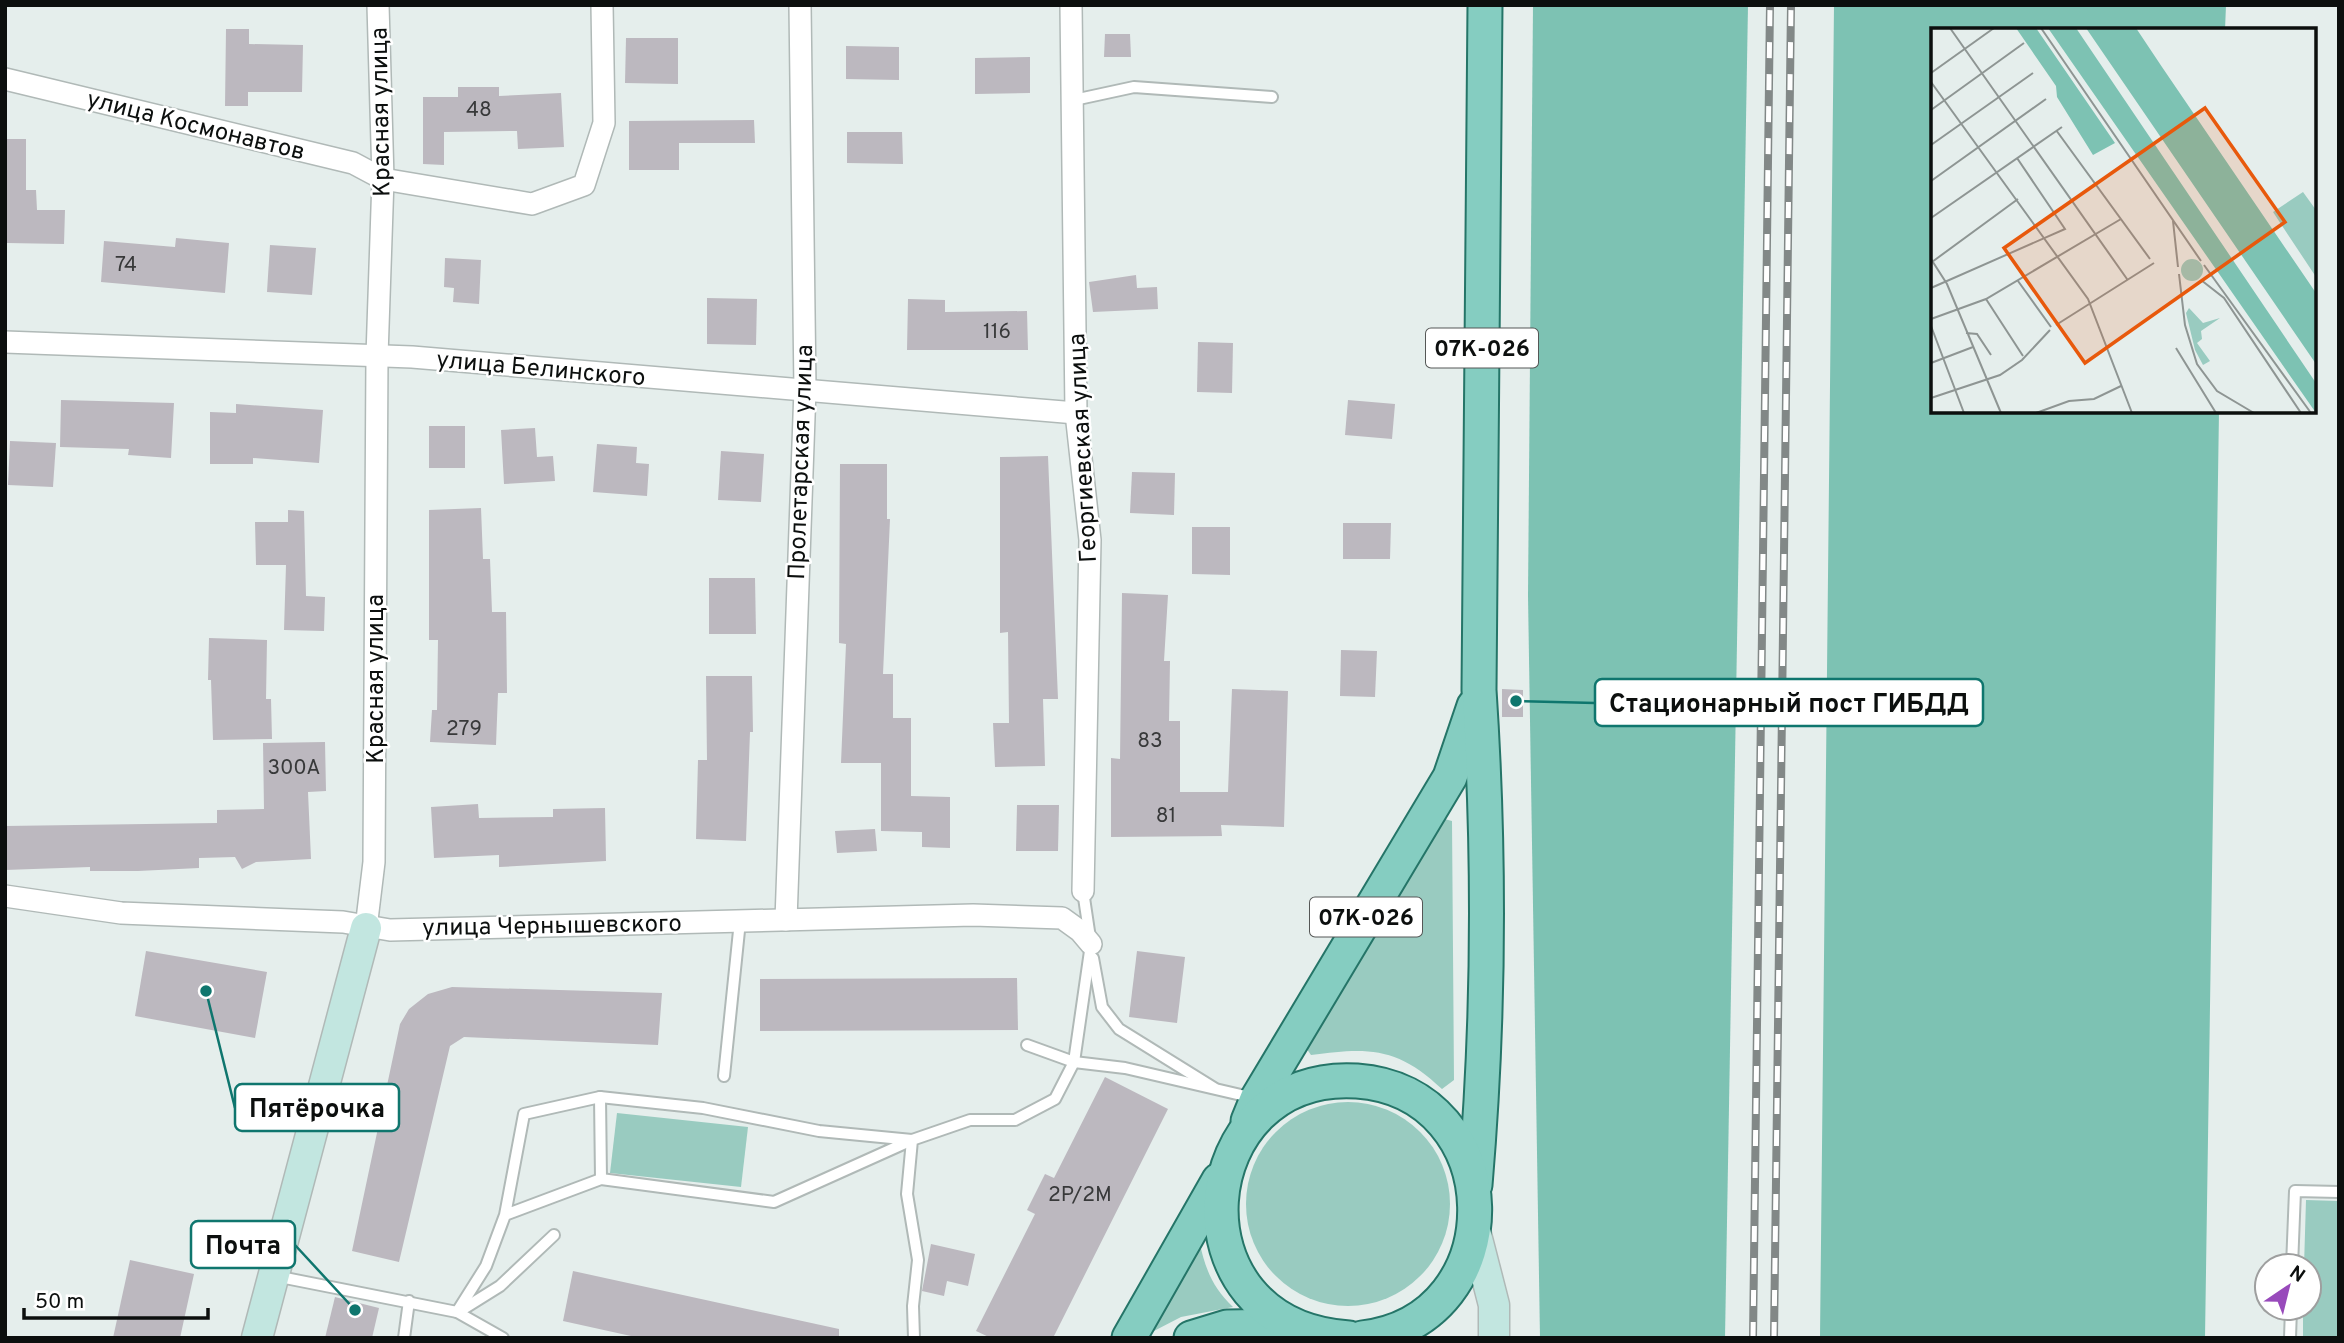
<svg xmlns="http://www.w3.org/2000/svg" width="2344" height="1343" viewBox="0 0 2344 1343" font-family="Overpass,sans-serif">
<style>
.green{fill:#99cbc0}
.forest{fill:#7dc2b3}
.building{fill:#bcb8bf}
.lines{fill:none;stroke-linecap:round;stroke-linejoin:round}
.lane-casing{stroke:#b0b9b7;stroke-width:14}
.street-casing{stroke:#b0b9b7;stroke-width:24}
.secondary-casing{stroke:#b0b9b7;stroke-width:33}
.primary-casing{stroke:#257568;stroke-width:37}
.lane{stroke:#fff;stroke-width:10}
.street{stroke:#fff;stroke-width:21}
.secondary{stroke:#c2e6e0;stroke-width:30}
.primary{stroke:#85cdc1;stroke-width:33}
.rail-casing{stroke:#828887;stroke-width:8}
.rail{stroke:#fff;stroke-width:5;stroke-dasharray:16;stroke-linecap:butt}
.labels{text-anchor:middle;stroke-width:5;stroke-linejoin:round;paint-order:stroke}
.number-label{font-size:21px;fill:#38393a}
.shield{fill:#fff;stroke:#555756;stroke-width:2}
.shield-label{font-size:23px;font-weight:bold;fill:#0c0f0e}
.street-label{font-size:24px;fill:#0c0f0e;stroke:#fff}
.inset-road{fill:none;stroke:#8e9593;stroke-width:2}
.view{fill:#e8590c;fill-opacity:0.15;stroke:#e8590c;stroke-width:3.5}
.inset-edge{fill:none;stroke:#0c0f0e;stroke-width:3.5}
.leader{fill:none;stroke:#0f766e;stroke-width:2.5}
.callout-dot{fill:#0f766e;stroke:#fff;stroke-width:2.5}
.callout{fill:#fff;stroke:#0f766e;stroke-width:2.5}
.callout-label{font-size:26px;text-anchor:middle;font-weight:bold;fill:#0c0f0e}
</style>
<rect width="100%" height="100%" fill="#e5eeec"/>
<!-- green -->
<g class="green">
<path d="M1437,817L1452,821L1454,1080L1442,1089C1398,1047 1368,1047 1311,1055L1304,1045Z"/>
<circle cx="1348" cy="1204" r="102"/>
<polygon points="617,1113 748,1127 741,1187 610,1173"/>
<polygon points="2306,1200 2339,1201 2339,1338 2303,1338 2303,1308 2309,1308 2309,1266 2304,1266"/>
<path d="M1199,1240C1205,1268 1212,1287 1233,1307L1181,1317L1152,1332L1144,1329Z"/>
</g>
<!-- forest -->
<g class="forest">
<polygon points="1533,5 1748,5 1725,1338 1540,1338 1528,596"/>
<polygon points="1834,5 2226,5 2225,30 1933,30 1933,411 2219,411 2205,1338 1820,1338"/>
</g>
<!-- building -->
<g class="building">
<polygon points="226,29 249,29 249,44 303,45 302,92 248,92 248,106 225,106"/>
<polygon points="1105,34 1130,34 1131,57 1104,57"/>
<polygon points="626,38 678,38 678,84 625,83"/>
<polygon points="846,46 899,47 899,80 846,79"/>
<polygon points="1030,57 1030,93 975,94 975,58"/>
<polygon points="458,87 499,87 499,96 561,93 564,147 518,149 517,131 444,132 444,165 423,164 423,97 458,97"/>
<polygon points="754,120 755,143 679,143 679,170 629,170 629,121"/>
<polygon points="847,132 902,132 903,164 847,163"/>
<polygon points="7,139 26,139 26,190 36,190 37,210 65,210 64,244 7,243"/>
<polygon points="176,238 229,243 225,293 101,282 104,241 175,247"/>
<polygon points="270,245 316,248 312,295 267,292"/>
<polygon points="445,258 481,260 479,304 453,302 454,288 444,287"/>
<polygon points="1136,275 1137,288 1157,287 1158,309 1093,312 1089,282"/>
<polygon points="707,298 757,299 756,345 707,344"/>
<polygon points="908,299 945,300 945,312 1027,311 1028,350 907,350"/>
<polygon points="1198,342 1233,343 1232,393 1197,392"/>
<polygon points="61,400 174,403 171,458 128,455 129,449 60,447"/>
<polygon points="1348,400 1395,404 1392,439 1345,435"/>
<polygon points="236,404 323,410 319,463 253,458 253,464 210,464 210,412 236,413"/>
<rect x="429" y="426" width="36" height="42"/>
<polygon points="535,428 537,457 553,456 555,481 504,484 501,430"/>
<polygon points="10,441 56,443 53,487 8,485"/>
<polygon points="597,444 637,447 636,463 649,464 647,496 593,492"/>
<polygon points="721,451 764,454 761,502 718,500"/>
<polygon points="1048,456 1058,699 1043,699 1045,766 995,767 993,723 1009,723 1008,632 1000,633 1000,457"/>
<polygon points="840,464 887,464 887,519 890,519 883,674 893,674 893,718 911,718 911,796 950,797 950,848 922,847 922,832 881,831 881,763 841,763 846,644 839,643"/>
<polygon points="1132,472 1175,473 1174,515 1130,513"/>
<polygon points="481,508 483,559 490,559 492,612 506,612 507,693 498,693 496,745 430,742 432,710 437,710 438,640 429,640 429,510"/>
<polygon points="288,510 304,511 306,596 325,597 324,631 284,630 286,565 256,565 255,522 288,522"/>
<polygon points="1343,523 1391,523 1390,559 1343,559"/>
<polygon points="1192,527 1230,527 1230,575 1192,574"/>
<polygon points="709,578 755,578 756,634 709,634"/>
<polygon points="1122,593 1168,595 1164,661 1170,661 1169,721 1180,721 1180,792 1228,792 1232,689 1288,691 1284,827 1221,825 1222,836 1111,837 1111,758 1120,759"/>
<polygon points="209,638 267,640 266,699 271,699 272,739 213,740 211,680 208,680"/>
<polygon points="1341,650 1377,651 1375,697 1340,696"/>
<polygon points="706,676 752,676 753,732 750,732 746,841 696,839 698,760 707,760"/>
<polygon points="1502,689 1523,690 1523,717 1502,717"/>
<polygon points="325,742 326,791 308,792 311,859 256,862 242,869 235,857 199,858 199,868 138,871 90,871 90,867 5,870 5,826 217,823 217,810 264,809 263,743"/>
<polygon points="478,804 479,818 553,817 553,809 605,808 606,861 499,867 499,855 434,858 431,807"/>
<polygon points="1017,805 1059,805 1058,851 1016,851"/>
<polygon points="875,829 877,851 837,853 835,831"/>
<polygon points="146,951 267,972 255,1038 135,1016"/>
<polygon points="1137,951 1185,957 1177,1023 1129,1017"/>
<polygon points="1017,978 1018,1030 760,1031 760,979"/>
<polygon points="452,987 662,993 658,1045 464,1037 450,1046 399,1262 352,1251 400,1024 409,1009 428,994"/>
<polygon points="1105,1077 1168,1109 1053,1338 991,1338 976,1331 1035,1214 1027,1210 1045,1174 1054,1178"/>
<polygon points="931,1244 975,1254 968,1286 947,1281 944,1296 922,1291"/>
<polygon points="130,1260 194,1274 180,1338 113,1338"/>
<polygon points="573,1271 839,1329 839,1338 640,1338 563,1321"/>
<polygon points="335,1297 379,1308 372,1338 325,1338"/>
</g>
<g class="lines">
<defs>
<g id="lane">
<polyline points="1074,100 1134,87 1272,97"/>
<polyline points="1083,891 1090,938"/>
<polyline points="1093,958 1102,1007 1119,1029 1214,1088"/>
<polyline points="1027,1045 1074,1062 1125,1068 1254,1098"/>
<polyline points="724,1076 740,921"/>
<polyline points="600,1097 601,1179"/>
<polyline points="2292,1266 2295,1191 2339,1192"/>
<polyline points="275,1276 457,1312 503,1338"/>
<polyline points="460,1311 500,1286 554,1235"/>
<polyline points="457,1312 486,1266 505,1215 524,1114 600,1097 703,1108 819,1131 912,1140 774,1202 601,1179 505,1215"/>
<polyline points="404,1338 409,1301"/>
<polyline points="914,1338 913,1306 918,1260 907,1194 912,1140 970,1120 1015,1120 1055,1099 1074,1062 1091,944"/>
<polyline points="2290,1338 2291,1308"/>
</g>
<g id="street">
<polyline points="1071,5 1076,413 1090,540 1083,891"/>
<polyline points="5,79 353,163 383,179 532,204 584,185 604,123 602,5"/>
<polyline points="5,342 412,357 1076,413"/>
<polyline points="5,896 121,913 343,922 390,930 973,915 1062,918 1080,931 1091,944"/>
<polyline points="786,920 805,389 800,5"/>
<polyline points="366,928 374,862 377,356 383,179 378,5"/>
</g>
<g id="secondary">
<polyline points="1475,1231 1494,1305 1494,1338"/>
<polyline points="257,1338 366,928"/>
</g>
<g id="primary">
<polyline points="1248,1121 1257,1099 1450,777 1474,706"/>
<path d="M1475,1185C1489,1021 1490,855 1479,690L1485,5"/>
<polyline points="1129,1338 1219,1180"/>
<polyline points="1191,1338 1227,1327 1293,1326"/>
<path d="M1349,1338C1165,1326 1190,1070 1357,1081C1510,1092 1516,1320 1362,1338"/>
</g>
</defs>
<!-- lane casing -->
<use href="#lane" class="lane-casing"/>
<!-- street casing -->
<use href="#street" class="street-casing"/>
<!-- secondary casing -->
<use href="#secondary" class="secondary-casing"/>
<!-- primary casing -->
<use href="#primary" class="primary-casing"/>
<!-- lane -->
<use href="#lane" class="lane"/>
<!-- street -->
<use href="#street" class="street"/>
<!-- secondary -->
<use href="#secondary" class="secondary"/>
<!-- primary -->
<use href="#primary" class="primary"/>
<defs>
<g id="rail">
<polyline points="1753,1338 1770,5"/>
<polyline points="1774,1338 1791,5"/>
</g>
</defs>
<!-- rail casing -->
<use href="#rail" class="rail-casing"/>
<!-- rail -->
<use href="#rail" class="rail"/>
</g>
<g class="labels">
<!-- number labels -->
<g class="number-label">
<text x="479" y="116">48</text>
<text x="126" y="271">74</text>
<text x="997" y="338">116</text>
<text x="464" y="735">279</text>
<text x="1150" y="747">83</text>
<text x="294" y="774">300А</text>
<text x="1166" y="822">81</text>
<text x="1080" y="1201">2Р/2М</text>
</g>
<!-- shield labels -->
<g class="shield">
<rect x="1426" y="328.5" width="112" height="39" rx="5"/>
<rect x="1310" y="897.5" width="112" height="39" rx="5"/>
</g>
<g class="shield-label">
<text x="1482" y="356">07К-026</text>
<text x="1366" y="925">07К-026</text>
</g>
<!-- street labels -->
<g class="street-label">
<text transform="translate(380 112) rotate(-91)" y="8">Красная улица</text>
<text transform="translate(196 125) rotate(14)" y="8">улица Космонавтов</text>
<text transform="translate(541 368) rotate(5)" y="8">улица Белинского</text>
<text transform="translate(1082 448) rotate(-93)" y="8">Георгиевская улица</text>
<text transform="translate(800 462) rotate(-88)" y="8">Пролетарская улица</text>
<text transform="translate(375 679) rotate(-90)" y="8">Красная улица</text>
<text transform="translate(552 925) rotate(-1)" y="8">улица Чернышевского</text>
</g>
</g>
<!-- overview -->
<g transform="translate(1931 28)">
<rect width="385" height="385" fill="#e5eeec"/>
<path d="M372,164L385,182V249L342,184ZM250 242a11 11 0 1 1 22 0a11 11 0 1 1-22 0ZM258,280L272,295L289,290L270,303L271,311L266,315L279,333L272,337L264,322L255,285Z" fill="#99cbc0"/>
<path d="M85,0H105L184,115L162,127L126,69L125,58ZM117,0H145L385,355V385ZM155,0H205L231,39L385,265V336Z" fill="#7dc2b3"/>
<path class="inset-road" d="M19,0L196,251M110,0L270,233M0,45L63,0M0,54L157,271L201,385M0,82L93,15M125,102L219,231M0,117L102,45M0,153L115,71M0,190L131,99M242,193L247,239M0,231L16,256L70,385M1,234L87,171M273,237L380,385M248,246L254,297L266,336L286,363L323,385M270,252L293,270L370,385M87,253L120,299M0,260L134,201L86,130M55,271L92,328M0,291L55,271L190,191M125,297L223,235M0,298L33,385M35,305L46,306L60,327M245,320L285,385M0,335L42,319M0,370L69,347L91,332L119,302M105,385L138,373L163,371L190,358"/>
<path class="view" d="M274,80L354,194L154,335L73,220Z"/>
<rect width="385" height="385" class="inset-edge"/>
</g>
<!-- callouts -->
<path class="leader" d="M1516 701L1595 703M206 991L235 1108M355 1310L295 1245"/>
<g class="callout-dot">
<circle cx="1516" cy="701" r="7"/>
<circle cx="206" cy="991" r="7"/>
<circle cx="355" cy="1310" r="7"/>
</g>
<g class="callout">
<rect x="1595" y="679" width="388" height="47" rx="7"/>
<rect x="235" y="1084" width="164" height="47" rx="7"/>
<rect x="191" y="1221" width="104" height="47" rx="7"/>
</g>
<g class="callout-label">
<text x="1789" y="712">Стационарный пост ГИБДД</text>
<text x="317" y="1117">Пятёрочка</text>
<text x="243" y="1254">Почта</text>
</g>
<!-- border -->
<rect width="2344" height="1343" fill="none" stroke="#0c0f0e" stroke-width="14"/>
<!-- north arrow -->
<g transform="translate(2288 1287) rotate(35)"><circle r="33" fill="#ffffff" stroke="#9e9f9f" stroke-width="2"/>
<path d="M0-5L12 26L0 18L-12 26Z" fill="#984abb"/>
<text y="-10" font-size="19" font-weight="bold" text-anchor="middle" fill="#0c0f0e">N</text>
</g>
<!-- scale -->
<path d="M24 1308v10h184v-10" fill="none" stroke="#0c0f0e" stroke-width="3.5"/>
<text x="35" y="1308" font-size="21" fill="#0c0f0e" stroke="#ffffff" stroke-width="5" paint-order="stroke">50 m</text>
</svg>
